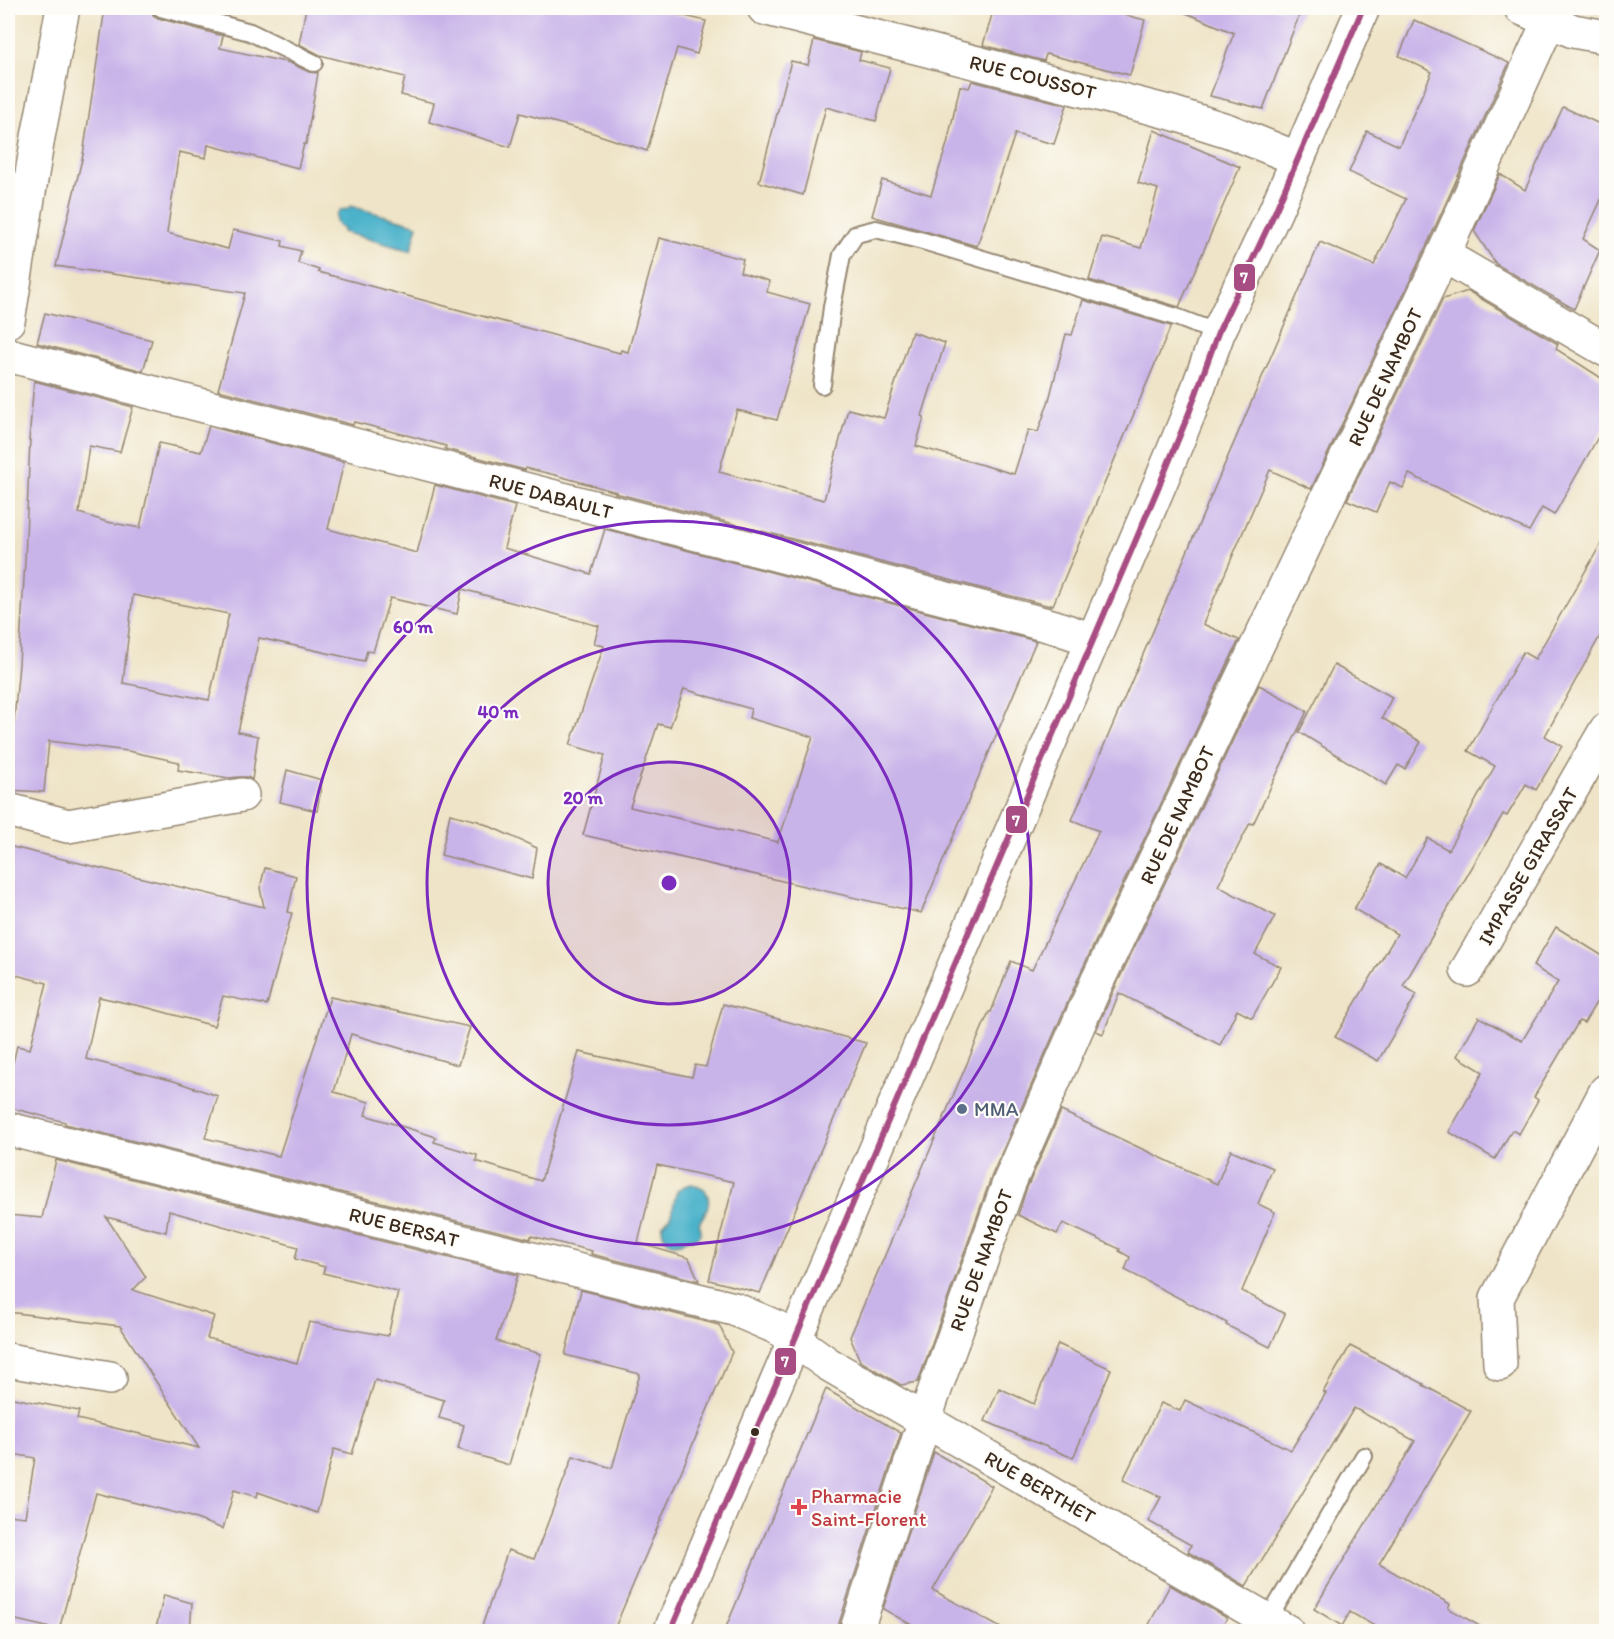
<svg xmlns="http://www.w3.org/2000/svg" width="1614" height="1639" viewBox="0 0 1614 1639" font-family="Itim,sans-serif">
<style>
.water{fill:#4bb2ca;stroke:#436e74;stroke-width:1.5}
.building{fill:#c9b4e9;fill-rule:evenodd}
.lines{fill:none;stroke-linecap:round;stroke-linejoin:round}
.service-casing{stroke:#958772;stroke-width:20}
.minor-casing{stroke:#958772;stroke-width:36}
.tertiary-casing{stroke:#958772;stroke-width:36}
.secondary-casing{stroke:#958772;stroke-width:36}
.service{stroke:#fff;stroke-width:16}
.minor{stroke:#fff;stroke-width:33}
.tertiary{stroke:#fff;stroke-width:33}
.secondary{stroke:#fff;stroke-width:33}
.bus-1-casing{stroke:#fdfcf7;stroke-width:10}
.bus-1{stroke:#a84d84;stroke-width:6}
.ring{fill:none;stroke:#7b2cbf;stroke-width:3}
.service-dot{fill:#5c6f8a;stroke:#fdfcf7;stroke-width:2}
.bus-dot{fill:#3b2a1e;stroke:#fdfcf7;stroke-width:2}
.health-dot{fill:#e0444e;stroke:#fdfcf7;stroke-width:2}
.labels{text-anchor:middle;stroke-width:4.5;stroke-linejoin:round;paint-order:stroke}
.street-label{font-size:20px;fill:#3b2a1e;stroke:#fdfcf7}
.service-label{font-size:20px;fill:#4e5e75;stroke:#fdfcf7;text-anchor:start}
.health-label{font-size:20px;fill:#be3a42;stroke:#fdfcf7;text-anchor:start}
.centre{fill:#7b2cbf;stroke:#fdfcf7;stroke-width:3}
.ring-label{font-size:18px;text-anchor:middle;font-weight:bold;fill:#7b2cbf;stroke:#fdfcf7;stroke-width:4.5;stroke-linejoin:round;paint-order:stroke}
.line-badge{stroke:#fdfcf7;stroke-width:2}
.badge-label{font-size:16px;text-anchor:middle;font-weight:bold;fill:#fff}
</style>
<rect width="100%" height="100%" fill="#fdfcf7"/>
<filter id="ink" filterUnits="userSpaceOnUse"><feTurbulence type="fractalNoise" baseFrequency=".0167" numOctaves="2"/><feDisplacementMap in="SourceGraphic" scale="12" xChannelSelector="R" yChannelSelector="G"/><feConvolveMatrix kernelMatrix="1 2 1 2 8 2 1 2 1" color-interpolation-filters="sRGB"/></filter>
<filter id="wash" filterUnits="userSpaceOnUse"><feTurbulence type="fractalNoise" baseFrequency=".008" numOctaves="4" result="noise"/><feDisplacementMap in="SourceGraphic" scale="24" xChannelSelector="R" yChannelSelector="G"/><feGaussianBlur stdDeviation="1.35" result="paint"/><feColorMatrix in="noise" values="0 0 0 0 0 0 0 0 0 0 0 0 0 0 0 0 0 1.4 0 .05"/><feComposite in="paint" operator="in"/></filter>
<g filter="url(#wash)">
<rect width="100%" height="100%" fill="#efe4c7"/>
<!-- water -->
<g class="water">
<path d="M350,206L418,225L411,251L343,232V229C337,226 335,223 336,216L340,210L348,209Z"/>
<path d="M692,1184L705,1190C713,1202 706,1212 699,1223C702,1230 702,1237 693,1239C692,1239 690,1238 689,1239C685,1240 683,1243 680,1243C668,1246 662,1236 662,1226C666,1222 669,1219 671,1214C678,1198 670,1188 692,1184Z"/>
</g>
<g id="blocks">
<!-- building -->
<g class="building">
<polygon points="105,8 151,8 153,15 158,18 223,36 220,48 290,63 309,72 318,73 306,144 304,144 298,168 208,145 206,158 179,152 167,233 228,249 233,230 283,241 282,246 301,251 298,263 319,270 318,272 620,353 621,350 628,352 659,238 743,259 740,272 769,281 767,292 810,304 777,420 737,410 719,472 824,500 848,409 884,418 912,332 945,343 922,416 924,417 916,446 1014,474 1028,430 1038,432 1049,400 1066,334 1072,335 1083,300 1171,326 1053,605 1050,605 1050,606 615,493 616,492 555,475 526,468 525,470 445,449 446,446 414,437 354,422 353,425 218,390 245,293 56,266 83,155"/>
<polygon points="306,8 651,8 706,21 697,54 677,48 647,151 590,132 520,113 510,147 429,122 434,103 401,95 405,77 320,55 299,44"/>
<polygon points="994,8 1099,8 1145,20 1130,75 1046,54 1044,61 983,45"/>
<polygon points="1174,8 1302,8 1263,109 1210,96 1234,33"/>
<polygon points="1414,20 1509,63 1426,247 1311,489 1270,470 1203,624 1239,640 1080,974 992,1175 918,1382 901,1385 860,1361 850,1337 989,1012 991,1012 1011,961 1032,970 1099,831 1072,820 1320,242 1374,265 1406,199 1349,172 1367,131 1399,146 1432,72 1399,56"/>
<polygon points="814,40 861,52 859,60 890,68 876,121 826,107 803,195 759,182 791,61 808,65"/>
<polygon points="972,81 1067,105 1054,144 1015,134 977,246 872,216 882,180 931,195 947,144 960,86 969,88"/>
<polygon points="1563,107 1606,127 1606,189 1583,239 1600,250 1574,309 1496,264 1474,231 1500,174 1525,190"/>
<polygon points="1154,130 1240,167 1179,307 1089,280 1102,237 1141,248 1158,189 1138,183"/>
<polygon points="1468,291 1558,344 1556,349 1606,381 1606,423 1554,515 1542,508 1529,531 1409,474 1403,488 1390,482 1376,512 1347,500 1443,299"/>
<polygon points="45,313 152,340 143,371 37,343"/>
<path d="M34,381L133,407L120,452L89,446L79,513L107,522L140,528L159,443L201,452L209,426L344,462L328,529L417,553L435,485L515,506L504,548L591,574L605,529L1036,641L921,913L583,835L605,755L570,745L604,646L594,643L599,626L462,589L457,614L390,598L373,652L367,651L364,661L259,638L238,732L258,736L252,780L248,777H239L229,778L178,770L179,762L128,751L49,741L44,792L8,790L19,664L25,561L30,440H29ZM133,595L229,614L209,700L123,683ZM684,689L751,709L749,718L813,737L778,842L630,807L658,724L670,727Z"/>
<polygon points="1606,535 1606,625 1545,736 1562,746 1536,790 1526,784 1507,816 1503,814 1403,986 1417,994 1378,1061 1335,1037 1397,934 1354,909 1381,864 1405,878 1428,838 1448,850 1495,766 1468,751 1523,652 1535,659"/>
<polygon points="1334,665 1392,697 1382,718 1421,742 1405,769 1398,765 1386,785 1299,732"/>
<polygon points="1259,685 1307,711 1253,824 1250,823 1218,886 1275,916 1255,954 1281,967 1252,1018 1237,1010 1220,1045 1119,993 1103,1034 1096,1031 1114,990"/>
<polygon points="287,770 322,780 317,811 280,802"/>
<polygon points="450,814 478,821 537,848 532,879 441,855"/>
<polygon points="8,846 264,907 260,888 265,868 296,876 288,912 292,913 267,1005 223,996 214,1026 149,1008 99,997 86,1059 174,1081 218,1096 205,1138 279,1156 330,997 470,1027 458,1065 351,1034 334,1092 369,1102 365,1115 433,1136 436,1138 434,1142 477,1155 476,1161 541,1181 579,1052 692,1077 695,1065 706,1067 723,1004 866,1043 760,1293 709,1280 734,1182 657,1165 638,1243 689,1258 699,1281 591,1254 592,1251 531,1236 530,1239 65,1124 65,1122 8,1107 8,1084 17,1046 30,1049 47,983 8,973"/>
<polygon points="1556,927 1606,958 1606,986 1584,1023 1579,1021 1534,1097 1538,1100 1519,1134 1512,1130 1495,1159 1449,1132 1483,1072 1457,1056 1479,1017 1522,1041 1558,982 1533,966"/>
<polygon points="1061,1111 1217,1184 1231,1150 1273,1168 1258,1204 1275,1212 1242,1291 1285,1314 1270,1347 1226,1325 1227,1323 1125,1270 1130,1257 1119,1251 1120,1249 1063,1223 1057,1234 1018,1215 1026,1190"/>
<path d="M56,1160L518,1275L496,1341L541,1354L509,1465L458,1449L464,1425L439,1418L444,1400L375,1380L352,1454L334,1449L317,1513L258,1492L257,1497L234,1490L223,1529L188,1516L96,1493L59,1630L8,1618V1515L25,1517L35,1458L8,1453V1397L79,1411L77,1419L199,1448L120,1326L8,1312V1215L42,1218ZM169,1211L298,1247L295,1259L325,1267L323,1273L398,1292L388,1336L309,1322L297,1363L207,1338L214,1316L133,1290L146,1277L106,1217L166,1232Z"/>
<polygon points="581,1290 719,1325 732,1352 613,1632 480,1632 508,1550 534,1559 573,1456 612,1468 640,1374 565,1355"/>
<polygon points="1058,1344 1111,1369 1073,1458 985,1421 999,1388 1034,1404"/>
<polygon points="1350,1346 1424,1384 1423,1385 1471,1411 1379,1564 1450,1604 1448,1608 1490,1632 1385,1632 1350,1612 1342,1626 1314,1609 1415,1441 1354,1408 1246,1586 1188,1552 1191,1545 1148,1521 1161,1497 1123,1480 1161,1403 1180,1411 1185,1400 1291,1450 1326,1393 1323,1392"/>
<polygon points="826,1389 901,1433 838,1626 838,1632 724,1632"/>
<polygon points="934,1452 992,1486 933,1590 1008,1632 924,1632 883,1609"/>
<polygon points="1170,1585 1227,1618 1219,1632 1145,1632"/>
<polygon points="164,1595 192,1603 190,1632 155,1632"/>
</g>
</g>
</g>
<g filter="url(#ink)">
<use href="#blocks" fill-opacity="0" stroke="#958772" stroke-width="1.5"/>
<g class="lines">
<defs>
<g id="service">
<polyline points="161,8 250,32 314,63"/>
<polyline points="822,385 832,307 842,255 856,234 876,229 923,241 1176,317 1218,333"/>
<polyline points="1268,1620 1364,1456"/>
</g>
<g id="minor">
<polyline points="764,8 1172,113 1229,131 1298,159"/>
<polyline points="1443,255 1606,350"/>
<polyline points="8,355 1055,627 1093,640"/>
<polyline points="8,810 68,826 242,795"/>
<polyline points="1467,970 1606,730"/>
<polyline points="8,1129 734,1309 778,1328 828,1364 1288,1632"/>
<polyline points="8,1360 110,1378"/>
<polyline points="1500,1364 1497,1298 1606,1091"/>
<polyline points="856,1632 932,1398 1009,1183 1097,982 1443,255 1549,21"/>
</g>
<polyline id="tertiary" points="8,321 38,137 63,8"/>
<g id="secondary">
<polyline points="1521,8 1573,31 1606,37"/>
<polyline points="670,1632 1161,481 1189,413 1218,333 1275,212 1363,8"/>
</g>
</defs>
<!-- service casing -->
<use href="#service" class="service-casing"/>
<!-- minor casing -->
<use href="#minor" class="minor-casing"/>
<!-- tertiary casing -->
<use href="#tertiary" class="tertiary-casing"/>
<!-- secondary casing -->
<use href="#secondary" class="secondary-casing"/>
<!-- service -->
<use href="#service" class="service"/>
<!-- minor -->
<use href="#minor" class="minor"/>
<!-- tertiary -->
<use href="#tertiary" class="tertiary"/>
<!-- secondary -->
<use href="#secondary" class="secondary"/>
<defs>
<polyline id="bus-1" points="670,1632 1161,481 1189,413 1218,333 1275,212 1363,8"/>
</defs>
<!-- bus-1 casing -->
<use href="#bus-1" class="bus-1-casing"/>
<!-- bus-1 -->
<use href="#bus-1" class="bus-1"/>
</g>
</g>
<!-- distance rings -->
<circle cx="669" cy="883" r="121" fill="#7b2cbf" fill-opacity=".12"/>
<g class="ring">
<circle cx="669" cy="883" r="121"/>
<circle cx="669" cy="883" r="242"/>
<circle cx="669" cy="883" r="362"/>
</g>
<!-- markers -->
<circle class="service-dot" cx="962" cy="1109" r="6"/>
<circle class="bus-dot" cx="755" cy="1432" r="5"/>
<path class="health-dot" d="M796 1498h6v6h6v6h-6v6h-6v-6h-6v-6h6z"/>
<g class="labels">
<!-- street labels -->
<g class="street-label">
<text transform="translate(1033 77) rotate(14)" y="7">RUE COUSSOT</text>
<text transform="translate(1385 377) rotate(-65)" y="7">RUE DE NAMBOT</text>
<text transform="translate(551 496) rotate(15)" y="7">RUE DABAULT</text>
<text transform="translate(1177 815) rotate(-65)" y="7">RUE DE NAMBOT</text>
<text transform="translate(1528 866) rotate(-60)" y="7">IMPASSE GIRASSAT</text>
<text transform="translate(404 1227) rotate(14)" y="7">RUE BERSAT</text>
<text transform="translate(981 1260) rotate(-70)" y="7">RUE DE NAMBOT</text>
<text transform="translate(1040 1487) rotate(30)" y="7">RUE BERTHET</text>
</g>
<!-- service labels -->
<g class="service-label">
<text x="974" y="1116">MMA</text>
</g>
<!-- health labels -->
<g class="health-label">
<text x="811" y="1503">Pharmacie<tspan x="811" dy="23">Saint-Florent</tspan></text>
</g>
</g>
<circle cx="669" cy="883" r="9" class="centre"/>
<g class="ring-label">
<text x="413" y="633">60 m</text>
<text x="498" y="718">40 m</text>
<text x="583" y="804">20 m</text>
</g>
<g class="line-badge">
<rect x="1233" y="263" width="23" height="29" rx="6" fill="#a84d84"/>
<rect x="1005" y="805" width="23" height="29" rx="6" fill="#a84d84"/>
<rect x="774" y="1347" width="23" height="29" rx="6" fill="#a84d84"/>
</g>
<g class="badge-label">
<text x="1244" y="283">7</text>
<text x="1016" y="826">7</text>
<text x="785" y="1367">7</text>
</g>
<!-- margin -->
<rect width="1614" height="1639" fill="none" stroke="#fdfcf7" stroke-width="30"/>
</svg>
